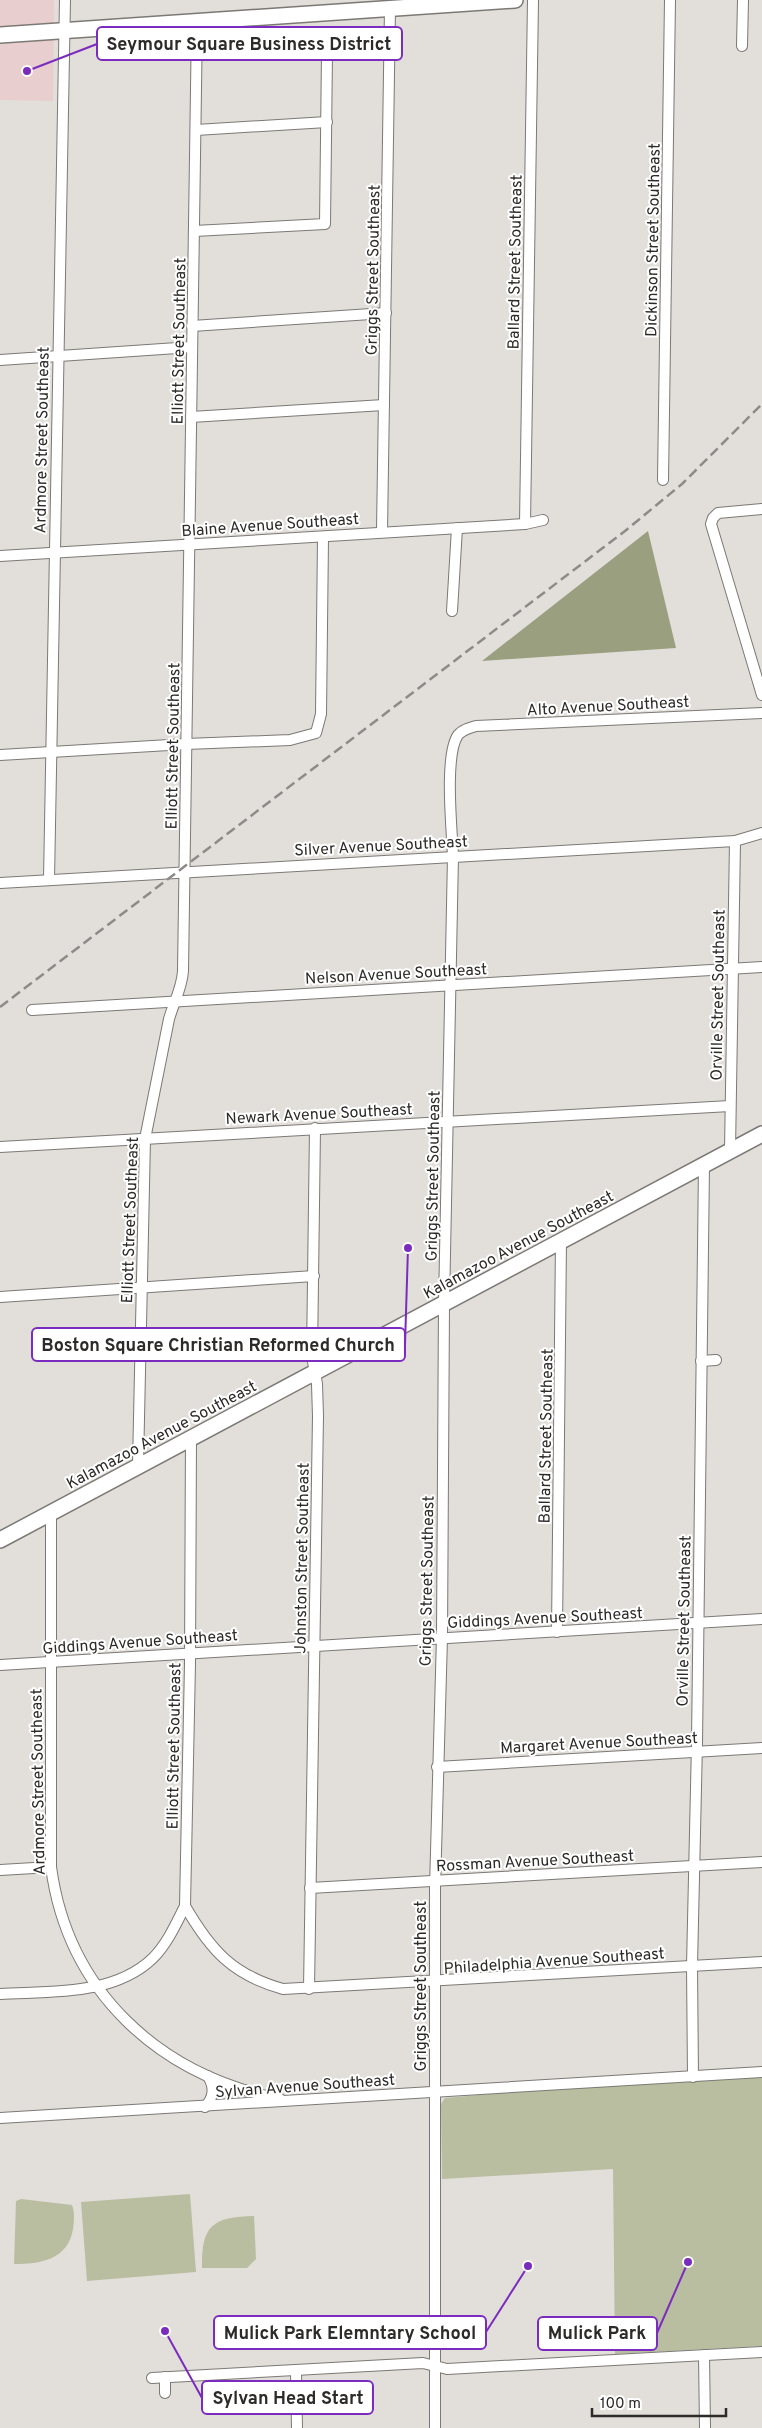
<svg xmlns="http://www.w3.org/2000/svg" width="762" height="2428" viewBox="0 0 762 2428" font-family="Overpass,sans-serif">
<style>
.commercial{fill:#e8cecf}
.green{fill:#b9bea1}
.forest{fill:#999f7f}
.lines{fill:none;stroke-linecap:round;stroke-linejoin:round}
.minor-casing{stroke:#7c7975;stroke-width:12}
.secondary-casing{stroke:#7c7975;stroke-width:18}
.minor{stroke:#fff;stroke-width:10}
.secondary{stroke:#fff;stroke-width:15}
.rail{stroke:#8d8b88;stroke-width:2.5;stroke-dasharray:10 5;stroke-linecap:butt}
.labels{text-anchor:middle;stroke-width:4;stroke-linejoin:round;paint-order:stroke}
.street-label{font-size:16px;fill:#2c2b29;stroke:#fff}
.leader{fill:none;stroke:#7b2cbf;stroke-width:2}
.callout-dot{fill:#7b2cbf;stroke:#fff;stroke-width:2}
.callout{fill:#fff;stroke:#7b2cbf;stroke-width:2}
.callout-label{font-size:18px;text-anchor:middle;font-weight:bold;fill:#2c2b29}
</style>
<rect width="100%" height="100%" fill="#e2deda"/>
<!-- commercial -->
<polygon class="commercial" points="0,0 54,0 53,101 0,100"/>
<!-- green -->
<g class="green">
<polygon points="762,2075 762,2346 615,2354 613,2169 442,2179 441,2104 445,2098 681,2077"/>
<polygon points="190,2194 196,2272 87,2281 81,2202"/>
<path d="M21,2199L72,2205C75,2213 74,2221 73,2229C68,2260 40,2264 14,2264L16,2201Z"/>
<path d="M254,2216L256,2259L247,2268H202C201,2225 213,2217 254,2216Z"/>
</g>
<!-- forest -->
<polygon class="forest" points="648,531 676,648 482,661"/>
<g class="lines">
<defs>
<g id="minor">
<polyline points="742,46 743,0"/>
<polyline points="196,130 327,122"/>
<polyline points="194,231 325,224 327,53"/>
<polyline points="192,326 386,313"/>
<polyline points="0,360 192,347"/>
<polyline points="191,417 384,405"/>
<polyline points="663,480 670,0"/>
<polyline points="762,509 718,513 713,518 711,524 762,695"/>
<polyline points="525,524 533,0"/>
<polyline points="382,531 390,8"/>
<path d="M0,556C175,546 350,534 525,524L543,520"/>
<polyline points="452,611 457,528"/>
<polyline points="0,755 186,744 290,740 316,733 321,714 323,538"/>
<polyline points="49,880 65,0"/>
<polyline points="0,883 735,841 762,833"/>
<polyline points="32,1010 762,967"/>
<polyline points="0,1147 730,1106"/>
<polyline points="730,1151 735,841"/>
<polyline points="0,1297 314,1276"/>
<polyline points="701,1361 716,1360"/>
<path d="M138,1465L145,1139L169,1019C174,1002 182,988 183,971L197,21"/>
<path d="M51,1512V1867C68,1992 159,2075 280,2099"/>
<polyline points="557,1632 561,1240"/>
<polyline points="0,1665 762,1619"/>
<polyline points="437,1767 762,1748"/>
<polyline points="0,1870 51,1867"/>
<polyline points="310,1888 762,1862"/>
<path d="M185,1906C211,1951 233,1975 283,1989L762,1962"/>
<polyline points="309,1989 318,1416 317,1384 312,1356 315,1128"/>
<path d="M0,1994C50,1991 114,1996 153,1958C167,1944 176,1924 185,1906L190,1664L191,1437"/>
<polyline points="693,2077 692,1966 697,1743 704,1165"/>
<path d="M205,2107C214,2097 215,2088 208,2076"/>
<polyline points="0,2118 762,2072"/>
<polyline points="704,2355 705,2428"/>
<polyline points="296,2371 297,2428"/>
<polyline points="165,2377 165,2393"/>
<polyline points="152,2378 423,2363 447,2369 762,2352"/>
<path d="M435,2428V1888L442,1637L444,1304L453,856C452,831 444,755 458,735C462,730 469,728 476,726L762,713"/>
</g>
<g id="secondary">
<polyline points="0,35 515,0"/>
<polyline points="0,1540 762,1134"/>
</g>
</defs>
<!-- minor casing -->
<use href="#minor" class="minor-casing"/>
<!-- secondary casing -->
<use href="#secondary" class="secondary-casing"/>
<!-- minor -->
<use href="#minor" class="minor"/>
<!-- secondary -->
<use href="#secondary" class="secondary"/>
<!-- rail -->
<polyline class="rail" points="0,1007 625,531 682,484 762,404"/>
</g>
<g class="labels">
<!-- street labels -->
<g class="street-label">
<text transform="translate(652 240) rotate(-89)" y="6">Dickinson Street Southeast</text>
<text transform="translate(514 262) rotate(-89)" y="6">Ballard Street Southeast</text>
<text transform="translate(372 270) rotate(-89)" y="6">Griggs Street Southeast</text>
<text transform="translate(178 341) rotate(-89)" y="6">Elliott Street Southeast</text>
<text transform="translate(41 440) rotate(-89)" y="6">Ardmore Street Southeast</text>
<text transform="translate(270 524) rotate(-4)" y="6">Blaine Avenue Southeast</text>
<text transform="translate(608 705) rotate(-3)" y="6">Alto Avenue Southeast</text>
<text transform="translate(172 746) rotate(-89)" y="6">Elliott Street Southeast</text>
<text transform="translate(381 845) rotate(-3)" y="6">Silver Avenue Southeast</text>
<text transform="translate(396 973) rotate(-3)" y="6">Nelson Avenue Southeast</text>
<text transform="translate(717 995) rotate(-89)" y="6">Orville Street Southeast</text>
<text transform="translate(319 1113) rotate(-3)" y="6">Newark Avenue Southeast</text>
<text transform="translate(432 1176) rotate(-89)" y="6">Griggs Street Southeast</text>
<text transform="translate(129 1220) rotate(-88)" y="6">Elliott Street Southeast</text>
<text transform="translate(518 1244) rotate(-28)" y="6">Kalamazoo Avenue Southeast</text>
<text transform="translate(161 1434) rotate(-28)" y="6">Kalamazoo Avenue Southeast</text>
<text transform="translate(545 1436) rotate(-89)" y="6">Ballard Street Southeast</text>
<text transform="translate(301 1558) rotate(-89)" y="6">Johnston Street Southeast</text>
<text transform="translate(426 1581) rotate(-89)" y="6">Griggs Street Southeast</text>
<text transform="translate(545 1617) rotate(-3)" y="6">Giddings Avenue Southeast</text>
<text transform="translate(683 1621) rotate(-89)" y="6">Orville Street Southeast</text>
<text transform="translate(140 1641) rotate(-4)" y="6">Giddings Avenue Southeast</text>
<text transform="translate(599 1742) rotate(-3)" y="6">Margaret Avenue Southeast</text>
<text transform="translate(173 1746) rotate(-89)" y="6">Elliott Street Southeast</text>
<text transform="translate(37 1782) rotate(-91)" y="6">Ardmore Street Southeast</text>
<text transform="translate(535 1860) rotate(-3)" y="6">Rossman Avenue Southeast</text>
<text transform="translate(554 1960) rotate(-4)" y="6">Philadelphia Avenue Southeast</text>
<text transform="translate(420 1986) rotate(-90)" y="6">Griggs Street Southeast</text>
<text transform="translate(305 2085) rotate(-4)" y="6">Sylvan Avenue Southeast</text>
</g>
</g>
<!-- callouts -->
<path class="leader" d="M27 71L97 44M408 1248L405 1345M528 2266L486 2332M688 2262L657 2333M165 2331L202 2398"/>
<g class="callout-dot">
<circle cx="27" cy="71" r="5"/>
<circle cx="408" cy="1248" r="5"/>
<circle cx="528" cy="2266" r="5"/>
<circle cx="688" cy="2262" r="5"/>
<circle cx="165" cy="2331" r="5"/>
</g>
<g class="callout">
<rect x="97" y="27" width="305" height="33" rx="5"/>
<rect x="32" y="1328" width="373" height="33" rx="5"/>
<rect x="214" y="2316" width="272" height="33" rx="5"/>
<rect x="538" y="2317" width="119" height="33" rx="5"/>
<rect x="202" y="2381" width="171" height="33" rx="5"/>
</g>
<g class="callout-label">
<text x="249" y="50">Seymour Square Business District</text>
<text x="218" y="1351">Boston Square Christian Reformed Church</text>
<text x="350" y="2339">Mulick Park Elemntary School</text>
<text x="597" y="2339">Mulick Park</text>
<text x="288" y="2404">Sylvan Head Start</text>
</g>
<!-- scale -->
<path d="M592 2408v8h134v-8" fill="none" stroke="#2c2b29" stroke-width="2.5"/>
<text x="600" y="2408" font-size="15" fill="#2c2b29" stroke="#ffffff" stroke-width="4" paint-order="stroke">100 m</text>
</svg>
